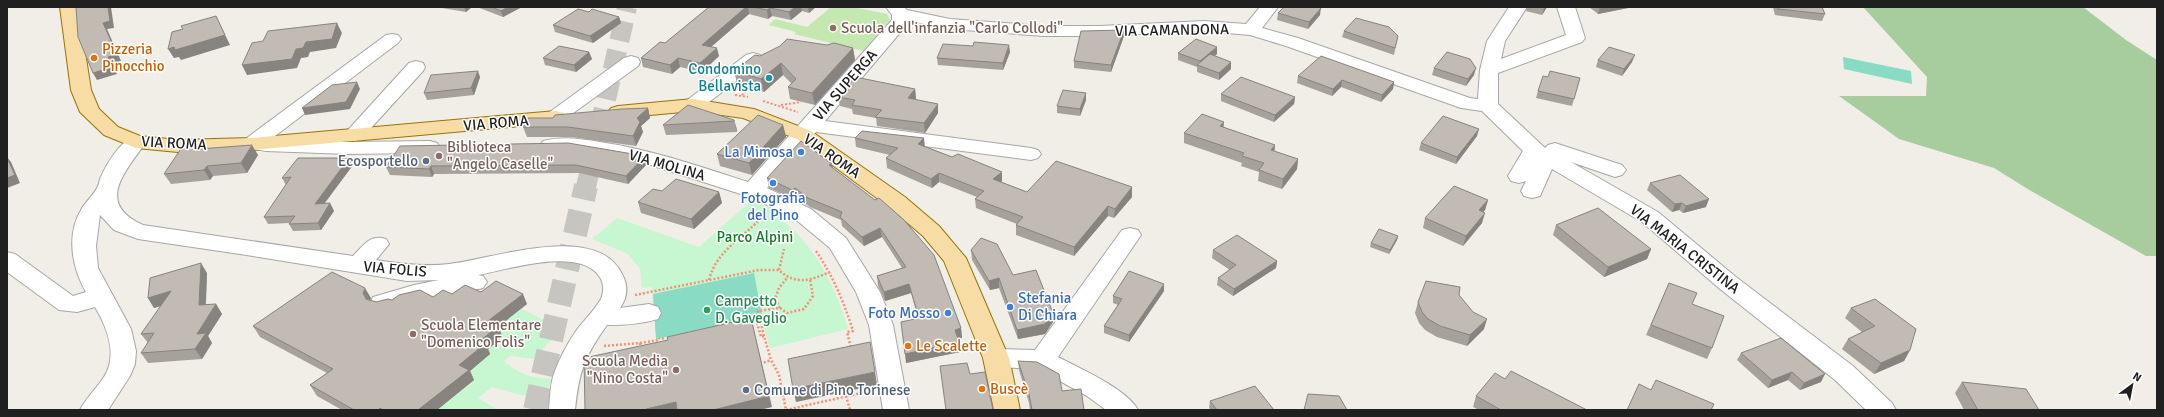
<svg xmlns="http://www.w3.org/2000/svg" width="2164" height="417" viewBox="0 0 2164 417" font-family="Signika,sans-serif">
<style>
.grass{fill:#c5e7b0}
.forest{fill:#a7cd9e}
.park{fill:#c7f7d0}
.pitch{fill:#8adbc4}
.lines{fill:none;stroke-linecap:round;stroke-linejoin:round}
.major-tunnel-far1{stroke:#c6c5bf;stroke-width:20;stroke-dasharray:20 10;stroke-linecap:butt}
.major-tunnel{stroke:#c6c5bf;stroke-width:24;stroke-dasharray:24 12;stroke-linecap:butt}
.minor-casing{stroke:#a7a7a7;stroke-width:2}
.major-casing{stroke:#957508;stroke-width:2}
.path-far1{stroke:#f39076;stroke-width:2;stroke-dasharray:2 2;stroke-linecap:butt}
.path{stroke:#f39076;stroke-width:2.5;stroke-dasharray:2 2;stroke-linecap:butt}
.minor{fill:#fff;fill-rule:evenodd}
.major{fill:#f7dda5;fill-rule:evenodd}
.wall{fill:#a6a19b}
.shaded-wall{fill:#87837e}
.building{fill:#c1bbb4;stroke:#87837e}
.education-dot{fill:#8d6e63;stroke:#fff;stroke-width:1.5}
.food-dot{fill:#e8710a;stroke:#fff;stroke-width:1.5}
.culture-dot{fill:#0f9aa8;stroke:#fff;stroke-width:1.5}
.shop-dot{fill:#3f7fe0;stroke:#fff;stroke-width:1.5}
.service-dot{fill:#5c6f8a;stroke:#fff;stroke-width:1.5}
.leisure-dot{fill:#2e9e5b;stroke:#fff;stroke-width:1.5}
.labels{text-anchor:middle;stroke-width:3;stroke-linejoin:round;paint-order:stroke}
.education-label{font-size:15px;fill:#785e54;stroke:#fff;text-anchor:start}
.street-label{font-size:15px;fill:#202020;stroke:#fff}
.food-label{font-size:15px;fill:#c56008;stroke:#fff;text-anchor:start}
.culture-label{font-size:15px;fill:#0d838f;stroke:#fff;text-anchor:end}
.shop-label{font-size:15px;fill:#366cbe;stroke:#fff;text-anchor:end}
.service-label{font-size:15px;fill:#4e5e75;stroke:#fff;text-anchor:end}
.park-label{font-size:15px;fill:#127b26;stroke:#fff}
.leisure-label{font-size:15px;fill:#27864d;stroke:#fff;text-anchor:start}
</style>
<rect width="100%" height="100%" fill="#f0eee7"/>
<!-- grass -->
<polygon class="grass" points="831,7 852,7 887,14 890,20 863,51 794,34 796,32 769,25 775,19 807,27"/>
<!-- forest -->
<polygon class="forest" points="1863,7 2083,7 2126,40 2157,60 2157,256 2146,256 2031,191 1994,168 1899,139 1839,96 1926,96 1927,77"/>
<!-- park -->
<g class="park">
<path d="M752,200L777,212V216C815,245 835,284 848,329L770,348L761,316L656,339L655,319L633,309L653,304L652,287L642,288L640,269L628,254L592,239L617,218L699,247Z"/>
<path d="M522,309L544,320H564L558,332L534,359L510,356L504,361C518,374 532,378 551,379L546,398L521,395L492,387L478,398L498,410H437L474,381L464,375L484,351L492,331Z"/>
</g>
<!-- pitch -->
<g class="pitch">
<polygon points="1843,57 1911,71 1912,84 1844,69"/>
<polygon points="754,273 762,316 656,339 653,294"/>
</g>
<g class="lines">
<!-- major-tunnel-far1 -->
<polyline class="major-tunnel-far1" points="586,187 627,7"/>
<!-- major-tunnel -->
<polyline class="major-tunnel" points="535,410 586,186"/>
<defs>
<g id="minor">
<path d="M886,7H904L907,10L950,19L1044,26H1100L1204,21L1246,24L1260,7H1278L1262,28L1298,38L1470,98L1478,99L1480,70L1487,41L1509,7H1527L1505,41L1501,59L1566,35L1557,7H1575L1585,38L1582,42L1498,73V104L1545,148L1548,145L1555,143L1622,165L1626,170L1622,175L1615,177L1571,162L1658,212L1736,277L1853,366L1892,403L1896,410H1866L1835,380L1720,289L1642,222L1552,169L1540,196L1532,198L1524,196L1521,191L1526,181L1519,183L1511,181L1508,176L1523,151L1482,111L1461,108L1286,46L1250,35L1204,31L1100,36H1044L950,29L910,21L825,121L1031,148L1038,150L1041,154L1038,158L1031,160L816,132L767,188L811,209L846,238L880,292L893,325L909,410H883L869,325L856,292L830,248L795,219L753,198L635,160L571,150L550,151L543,149L540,145L543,141C562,136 581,139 600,142C653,150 698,166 748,182L892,20V15Z"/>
<path d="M392,34L398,35L401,39L398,43L271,139L348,142L430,141L437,143L440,147L437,151L430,153L348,154L266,151C258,149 252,150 244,148L241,144L244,140L386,35Z"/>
<polygon points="753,53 760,55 762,59 760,63 700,109 693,111 686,109 683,105 686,101 746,55"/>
<polygon points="631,56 638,58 640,62 638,66 561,122 554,124 547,122 544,118 547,114 624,58"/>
<polygon points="416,61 423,63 425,67 423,71 361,139 354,141 347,139 344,135 347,131 409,63"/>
<path d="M136,136L143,138L146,142C126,171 94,203 143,225L353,256C364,245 370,234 386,239L389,244L376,260C400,264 425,267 449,264C494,259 596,221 622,274C628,285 628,297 620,308L649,304L658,307L661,313L658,319C641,324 625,325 607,325C584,357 579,372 575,410H549C550,399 550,387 553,377C558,361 567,344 576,331C584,320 594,311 601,299C604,293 604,282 599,276C579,247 509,269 478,275L483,276L487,282L483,288L416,301L382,311L373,309L370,303L373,297L414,285L439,280L407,281L240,254L138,239L114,230L100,215L96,246L98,268L131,329L136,351L135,364L130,376L108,410H80C86,398 96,389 104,377C118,355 107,327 95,307L77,312L59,310L7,272V252L15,254L73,296L86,292C72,268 66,235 81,210C85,202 93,196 97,188C99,185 99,182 100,179C106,165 120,140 136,136Z"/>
<path d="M1130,228L1138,230L1141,235L1058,357C1079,368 1127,389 1138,410H1106L1087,396L1038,369L996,367L987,365L983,358L987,351L996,349L1035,350L1122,230Z"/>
</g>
<g id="major">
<polygon points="60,7 78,7 91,90 99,109 118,127 140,136 178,140 251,138 556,111 563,113 566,117 563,121 556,123 251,150 178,152 136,148 104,135 80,112 71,90"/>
<polygon points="693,99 754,109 811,131 905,197 939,226 966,258 1009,358 1020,410 994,410 983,358 944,261 923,236 889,207 797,139 743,118 693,111 618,118 611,116 608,112 611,108 618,106"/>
</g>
</defs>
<!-- minor casing -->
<use href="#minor" class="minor-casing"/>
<!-- major casing -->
<use href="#major" class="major-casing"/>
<!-- path-far1 -->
<g class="path-far1">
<polyline points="735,95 748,97"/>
<polyline points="742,95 750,87"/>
<polyline points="763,101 798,112"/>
<polyline points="781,105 801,102"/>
</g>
<!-- path -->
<g class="path">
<path d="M816,251C833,276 844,302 853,331L847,332L851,348"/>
<polyline points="779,270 784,249"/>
<path d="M709,280C716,251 743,238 762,217L767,216"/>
<path d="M635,295L759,270H779C796,286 811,280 830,272"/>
<polyline points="780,308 775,299 779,288 787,278"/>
<polyline points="748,321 756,319 761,337 764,336 771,360 779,375 786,410"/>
<polyline points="764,336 758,311 780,308 787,313 804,309 813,296 810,279"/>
<polyline points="662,338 664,339"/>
<polyline points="640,343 659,340 659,338"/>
<polyline points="604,346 640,343 640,348"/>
<polyline points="760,364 771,360"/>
<polyline points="845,392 850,410"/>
<polyline points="786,410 870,391"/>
</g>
<!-- minor -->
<use href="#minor" class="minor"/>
<!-- major -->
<use href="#major" class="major"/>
</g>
<!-- wall -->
<g class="wall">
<polygon points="441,7 472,7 466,12 442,8"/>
<polygon points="477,7 522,7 503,17"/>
<polygon points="709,7 816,7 809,13 802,11 791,20 772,16 768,19 749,14 711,47 719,56 702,72 680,67 672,74 643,67 641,58 665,43"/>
<polygon points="1527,7 1547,7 1542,15 1526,11"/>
<polygon points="1589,7 1633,7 1598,14"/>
<polygon points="1773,7 1822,7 1825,14 1822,21 1775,15"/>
<polygon points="589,12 619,17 621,23 593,43 555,32 553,25"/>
<polygon points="1278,13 1320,15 1308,29 1277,20"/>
<polygon points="1124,30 1124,36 1111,72 1074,68 1074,61"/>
<polygon points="1344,31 1398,36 1394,55 1342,37"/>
<polygon points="827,45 853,48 855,60 815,105 790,99 788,87 792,84 783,75 764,92 737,83 734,71 760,56"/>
<polygon points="973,46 1010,52 1003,70 938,65 937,58"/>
<polygon points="1217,47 1217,54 1214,56 1231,62 1231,69 1219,80 1197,72 1197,67 1178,60 1178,53"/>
<polygon points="589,52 592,59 576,72 545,65 543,58"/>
<polygon points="1598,60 1632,62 1622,76 1596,67"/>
<polygon points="1434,68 1474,75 1466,86 1432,75"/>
<polygon points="1298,76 1394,82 1393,89 1381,102 1341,87 1332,96 1297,83"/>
<polygon points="480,77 474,95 427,100 424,93"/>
<polygon points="1548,77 1580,78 1572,106 1536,98 1538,91"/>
<polygon points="915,89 916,98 915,100 938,104 938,113 925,133 877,126 876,118 853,114 852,109 840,106 838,97"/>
<polygon points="1221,94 1295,97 1294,104 1274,122 1221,101"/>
<polygon points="1086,100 1080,116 1057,113 1057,106"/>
<polygon points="648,108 650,118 641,126 643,132 636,146 571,137 527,137 523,127 553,118"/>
<polygon points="734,120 737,130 737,132 666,135 663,125"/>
<polygon points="783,125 786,137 752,175 720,166 717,154"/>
<polygon points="1223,127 1275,145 1274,151 1298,159 1297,169 1282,189 1258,181 1259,172 1241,166 1242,163 1184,143 1184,133"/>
<polygon points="1477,136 1456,164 1419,150 1421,143"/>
<polygon points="855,138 924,138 924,146 952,157 1002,172 1002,181 1001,182 1027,192 1132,187 1132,197 1114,218 1108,216 1074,256 1016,235 1016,225 1017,224 976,208 975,199 977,197 939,182 932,188 887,168 886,158 890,155 856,147"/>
<polygon points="204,149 258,155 247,173 213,176 210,180 171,184 164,174"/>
<polygon points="644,157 646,165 628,184 579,173 434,174 432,177 390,175 386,167"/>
<polygon points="832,164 833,169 961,328 962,338 958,338 959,342 960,352 906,363 918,318 911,293 885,301 878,286 877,276 902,268 882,237 864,246 842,226 841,220 810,207 797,197 794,199 769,188 767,178"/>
<polygon points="353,165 324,203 330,203 334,211 321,230 293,231 289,224 289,223 268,224 264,217 286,185 282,178"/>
<polygon points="1650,183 1706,207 1683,213 1679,210 1672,212 1647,190"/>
<polygon points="719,192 722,203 694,229 641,213 638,202"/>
<polygon points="1488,200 1485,210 1483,212 1482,223 1463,246 1423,228 1425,218"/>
<polygon points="1556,225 1651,249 1647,259 1604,277 1553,235"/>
<polygon points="1398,236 1397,240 1389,254 1370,247 1371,243"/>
<polygon points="971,250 1013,275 1053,322 1045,334 1018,339 999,288 990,290 972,260"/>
<polygon points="1213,250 1277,261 1276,268 1233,296 1217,285 1218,278 1230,270 1212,258"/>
<polygon points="207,273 206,305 216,304 222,314 208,336 212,343 202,359 148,363 141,353 148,343 141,334 161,306 154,308 148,298"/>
<polygon points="1669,283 1692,304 1712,348 1707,359 1646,335"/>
<polygon points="1164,291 1129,342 1104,333 1104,326 1118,305 1113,303 1113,296"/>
<polygon points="481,292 527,304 498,327 503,337 488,349 490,354 470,371 474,380 437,410 342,410 317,396 310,385 327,373 260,337 253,326 371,298 370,300 376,302 433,297 452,294"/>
<polygon points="1459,295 1484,329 1467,346 1437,337 1425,330 1419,323 1415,313 1418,302"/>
<polygon points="1851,308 1910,350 1904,361 1874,374 1842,349 1848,339 1862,332 1845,318"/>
<polygon points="1741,353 1821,382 1800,390 1788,380 1768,388 1737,360"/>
<polygon points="1018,361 1062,391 1084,410 1030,410 1029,403 1019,370"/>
<polygon points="1505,379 1587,410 1479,410 1473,407 1476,396"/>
<polygon points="1962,382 2039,410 1964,410 1955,393"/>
<polygon points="1210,401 1274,410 1211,410 1209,408"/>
</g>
<!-- shaded-wall -->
<g class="shaded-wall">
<polygon points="108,7 111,7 114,28 107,29 121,61 112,63 117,74 97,80 93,73 108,57 103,23"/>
<polygon points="464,7 472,7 466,12"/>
<polygon points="508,7 522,7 503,17 501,11"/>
<polygon points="746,7 748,7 749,14 704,53 702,45"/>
<polygon points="795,7 801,7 802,11 791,20 789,12"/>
<polygon points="808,7 816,7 809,13"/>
<polygon points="1545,7 1547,7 1542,15 1544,8"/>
<polygon points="1600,7 1633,7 1598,14"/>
<polygon points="770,8 772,16 768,19 767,10"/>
<polygon points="1321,8 1320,15 1308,29 1309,22"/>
<polygon points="216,16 230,45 181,60 179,57 174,58 168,49"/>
<polygon points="619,17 621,23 593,43 590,36"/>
<polygon points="337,23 342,33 336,48 310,52 308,57 301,58 297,68 247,75 242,65 306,42"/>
<polygon points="1124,30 1124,36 1111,72 1111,65"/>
<polygon points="1009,45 1010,52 1003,70 1003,63"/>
<polygon points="1217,47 1217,54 1202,66 1200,66 1200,61"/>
<polygon points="717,48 719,56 702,72 700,63"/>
<polygon points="853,48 855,60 815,105 812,93"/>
<polygon points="589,52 592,59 576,72 574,65"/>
<polygon points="1635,55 1632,62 1622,76 1624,69"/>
<polygon points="678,58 680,67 672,74 670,65"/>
<polygon points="1231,62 1231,69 1219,80 1219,73"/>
<polygon points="781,63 783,75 764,92 761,79"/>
<polygon points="1476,68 1474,75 1466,86 1468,79"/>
<polygon points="478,71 480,77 474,95 471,88"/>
<polygon points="1342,80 1341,87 1332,96 1333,89"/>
<polygon points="357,82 360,89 350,109 305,115 302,108"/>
<polygon points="1394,82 1393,89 1381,102 1382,95"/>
<polygon points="915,89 916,98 909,108 908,98"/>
<polygon points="1086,93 1086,100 1080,116 1080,109"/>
<polygon points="1295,97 1294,104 1274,122 1275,115"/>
<polygon points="938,104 938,113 925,133 924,123"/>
<polygon points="648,108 650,118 641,126 643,132 636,146 633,136 637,118"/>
<polygon points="734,120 737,130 737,132 734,121"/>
<polygon points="1224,122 1223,132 1220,126"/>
<polygon points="783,125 786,137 752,175 749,163"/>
<polygon points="1479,129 1477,136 1456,164 1457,157"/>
<polygon points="924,138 925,148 918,144"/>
<polygon points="252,145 258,155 247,173 241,163"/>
<polygon points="1275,145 1274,156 1271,150"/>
<polygon points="7,157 11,162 20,183 7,188"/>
<polygon points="644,157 646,165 628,184 626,176"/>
<polygon points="349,158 353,165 319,211 315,204"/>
<polygon points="1298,159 1297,169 1282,189 1283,179"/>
<polygon points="832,164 834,173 829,165"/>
<polygon points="207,166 213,176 210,180 204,170"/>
<polygon points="431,166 434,174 432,177 429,169"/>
<polygon points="1002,172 1002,181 994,188 993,179"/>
<polygon points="939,173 939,182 932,188 931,179"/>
<polygon points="1132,187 1132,197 1114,218 1115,209"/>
<polygon points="795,188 797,197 794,199 792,190"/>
<polygon points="719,192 722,203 694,229 691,219"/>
<polygon points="1709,199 1706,207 1683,213 1686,206"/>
<polygon points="1488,200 1485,210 1476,221 1479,210"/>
<polygon points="330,203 334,211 321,230 318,223"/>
<polygon points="1682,203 1679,210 1672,212 1675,204"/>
<polygon points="1108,206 1108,216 1074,256 1074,247"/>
<polygon points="1485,213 1482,223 1463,246 1466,236"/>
<polygon points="880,228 882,237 864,246 862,237"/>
<polygon points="1398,236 1397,240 1389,254 1390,250"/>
<polygon points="1651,249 1647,259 1604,277 1608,267"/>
<polygon points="1277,261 1276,268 1233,296 1234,289"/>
<polygon points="201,263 207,273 205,315 199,305"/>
<polygon points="999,278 999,288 990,290 989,281"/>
<polygon points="909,284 911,293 885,301 884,292"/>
<polygon points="1164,284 1164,291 1129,342 1129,335"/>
<polygon points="365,288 371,298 369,304 363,293"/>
<polygon points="171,291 178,301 154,308 148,298"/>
<polygon points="523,294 527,304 498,327 503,337 488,349 490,354 470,371 474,380 437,410 418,410 480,341 488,321"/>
<polygon points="216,304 222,314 208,336 212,343 202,359 195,349 197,334"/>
<polygon points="1053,313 1053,322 1045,334 1018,339 1017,330"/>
<polygon points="751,318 772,407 760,410 713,410"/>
<polygon points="1487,319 1484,329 1467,346 1470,335"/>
<polygon points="961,328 962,338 956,339 955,330"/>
<polygon points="959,342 960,352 906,363 905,354"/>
<polygon points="1910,350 1904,361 1874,374 1881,363"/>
<polygon points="875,372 877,385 796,402 793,389"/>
<polygon points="1792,372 1788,380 1768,388 1772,380"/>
<polygon points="1825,374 1821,382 1800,390 1804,383"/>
<polygon points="676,402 678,410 646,410 646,409"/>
</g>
<!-- building -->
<g class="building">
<polygon points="76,7 108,7 110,21 103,23 117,54 108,57 113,67 93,73 78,37"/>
<polygon points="492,7 508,7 501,11"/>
<polygon points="709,7 746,7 702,45 717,48 700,63 678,58 670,65 641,58 660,42 665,43"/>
<polygon points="753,7 795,7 789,12 770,8 767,10"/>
<polygon points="1284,7 1318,7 1321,8 1309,22 1278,13"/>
<polygon points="1778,7 1822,7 1825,14 1778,9"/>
<polygon points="578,9 589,12 592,9 619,17 590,36 553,25"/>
<polygon points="216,16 225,35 175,50 174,47 168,49 172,32 183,29 181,26"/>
<polygon points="1356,18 1389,27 1398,36 1395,48 1344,31"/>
<polygon points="337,23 332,39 306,42 303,48 296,49 292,59 242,65 252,43 263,41 268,31"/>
<polygon points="1124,30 1111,65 1074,61 1081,31"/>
<polygon points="787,39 827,45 834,43 853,48 812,93 788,87 796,79 781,63 761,79 734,71 755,55 760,56 780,46"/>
<polygon points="1196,39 1217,47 1200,61 1178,53"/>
<polygon points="974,42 1009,45 1003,63 937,58 943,44 973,46"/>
<polygon points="559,46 589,52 574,65 543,58"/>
<polygon points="1609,47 1635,55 1624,69 1598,60"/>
<polygon points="1447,52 1470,59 1476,68 1468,79 1434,68"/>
<polygon points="1210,54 1231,62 1219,73 1197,65"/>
<polygon points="1321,56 1394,82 1382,95 1342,80 1333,89 1298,76"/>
<polygon points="478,71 471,88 424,93 431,75"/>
<polygon points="1550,71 1580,78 1574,99 1538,91 1543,76 1548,77"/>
<polygon points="855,77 915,89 908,98 938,104 924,123 875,117 882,110 852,105 855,100 838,97"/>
<polygon points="1241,77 1295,97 1275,115 1221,94"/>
<polygon points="357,82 346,102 302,108 332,85"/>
<polygon points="1063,90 1086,93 1080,109 1057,106"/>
<polygon points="688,105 734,120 734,121 663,125"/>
<polygon points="648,108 637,118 640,122 633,136 568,127 523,127 528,118 553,118 555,115 622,109"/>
<polygon points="1202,114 1224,122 1220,126 1275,145 1271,150 1298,159 1283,179 1259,170 1264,163 1242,156 1244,153 1184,133"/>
<polygon points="758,115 783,125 749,163 717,154"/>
<polygon points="1443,116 1479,129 1457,157 1421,143"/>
<polygon points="862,131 924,138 918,144 952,157 958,154 1002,172 993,179 1027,192 1056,161 1132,187 1115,209 1108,206 1074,247 1016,225 1023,217 975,199 984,191 939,173 931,179 886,158 898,148 855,138"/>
<polygon points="801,141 832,164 829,165 875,200 879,198 904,220 934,255 961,328 955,330 959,342 905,354 901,322 919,318 909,284 884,292 877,276 906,267 880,228 862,237 840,217 842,212 808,198 795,188 792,190 767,178"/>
<polygon points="568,143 627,153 644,157 626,176 576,165 431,166 429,169 386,167 400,146"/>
<polygon points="252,145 241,163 207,166 204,170 164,174 182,147 202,146 199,149"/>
<polygon points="7,158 15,175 7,178"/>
<polygon points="298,158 349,158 315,204 330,203 318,223 289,224 295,216 264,217 291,177 282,178"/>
<polygon points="1680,175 1709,199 1686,206 1682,203 1675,204 1650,183"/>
<polygon points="676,179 719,192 691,219 638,202 653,189 662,191"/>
<polygon points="1454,186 1488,200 1479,210 1485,213 1466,236 1425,218"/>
<polygon points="1598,208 1651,249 1608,267 1556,225"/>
<polygon points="1379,229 1398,236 1390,250 1371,243"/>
<polygon points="1237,235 1277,261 1234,289 1218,278 1236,265 1213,250"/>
<polygon points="981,238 997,244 1013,275 1036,270 1053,313 1045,324 1017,330 999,278 989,281 971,250"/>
<polygon points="201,263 199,305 216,304 197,334 206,333 195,349 141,353 154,333 141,334 171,291 148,298 150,278"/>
<polygon points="1129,271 1164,284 1129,335 1104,326 1122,299 1113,296"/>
<polygon points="332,272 365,288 363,293 366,299 376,302 388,299 392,300 399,295 420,290 433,297 443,290 452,294 465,285 481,292 496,281 523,294 488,321 498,326 480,341 485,344 459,365 469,370 418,410 383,410 380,408 378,410 354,410 310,385 333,369 253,326"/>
<polygon points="1426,281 1460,287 1459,295 1473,312 1487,319 1470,335 1440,326 1428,319 1422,312 1418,302"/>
<polygon points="1669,283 1697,293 1692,304 1724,316 1712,348 1651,325"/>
<polygon points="1875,299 1916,329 1910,350 1881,363 1848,339 1875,326 1851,308"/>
<polygon points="751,318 769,396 713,410 677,410 676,402 646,409 646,410 585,410 584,358 668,340 667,337"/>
<polygon points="1781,338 1825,374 1804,383 1792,372 1772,380 1741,353"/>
<polygon points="870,342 875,372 793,389 788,359"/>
<polygon points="1018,361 1037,362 1059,374 1062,391 1081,389 1084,410 1032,410 1029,394"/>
<polygon points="967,363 970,374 985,372 993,410 946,410 940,366"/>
<polygon points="1511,371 1587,410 1501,410 1476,396 1495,373 1505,379"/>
<polygon points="1656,380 1714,404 1711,410 1627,410 1639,384 1651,390"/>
<polygon points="1962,382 2026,389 2039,410 1978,410"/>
<polygon points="1255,386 1274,410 1217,410 1210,401"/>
<polygon points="1308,394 1339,396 1347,410 1304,410"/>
</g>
<!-- markers -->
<g class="education-dot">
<circle cx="833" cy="28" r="4"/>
<circle cx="439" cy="156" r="4"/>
<circle cx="413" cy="334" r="4"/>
<circle cx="676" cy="370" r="4"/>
</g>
<g class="food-dot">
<circle cx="94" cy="58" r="4"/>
<circle cx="908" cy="346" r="4"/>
<circle cx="982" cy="389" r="4"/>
</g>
<circle class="culture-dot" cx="769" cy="78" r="4"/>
<g class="shop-dot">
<circle cx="801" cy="152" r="4"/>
<circle cx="773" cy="183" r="4"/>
<circle cx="1010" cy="307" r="4"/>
<circle cx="948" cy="313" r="4"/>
</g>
<g class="service-dot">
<circle cx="426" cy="161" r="4"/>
<circle cx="746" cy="390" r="4"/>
</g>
<circle class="leisure-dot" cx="707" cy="310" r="4"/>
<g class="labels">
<!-- education labels -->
<g class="education-label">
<text x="841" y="33">Scuola dell'infanzia "Carlo Collodi"</text>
<text x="447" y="152">Biblioteca<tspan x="447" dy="17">"Angelo Caselle"</tspan></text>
<text x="421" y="330">Scuola Elementare<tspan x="421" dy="17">"Domenico Folis"</tspan></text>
<text x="668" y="366" text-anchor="end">Scuola Media<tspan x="668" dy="17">"Nino Costa"</tspan></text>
</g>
<!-- street labels -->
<g class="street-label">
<text transform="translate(1172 30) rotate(-1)" y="5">VIA CAMANDONA</text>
<text transform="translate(845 85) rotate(-49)" y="5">VIA SUPERGA</text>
<text transform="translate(496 123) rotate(-5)" y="5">VIA ROMA</text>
<text transform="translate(174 143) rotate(3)" y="5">VIA ROMA</text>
<text transform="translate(832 156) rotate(35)" y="5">VIA ROMA</text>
<text transform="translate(667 165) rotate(16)" y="5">VIA MOLINA</text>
<text transform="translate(1685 249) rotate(38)" y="5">VIA MARIA CRISTINA</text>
<text transform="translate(395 269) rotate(5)" y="5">VIA FOLIS</text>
</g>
<!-- food labels -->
<g class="food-label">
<text x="102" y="54">Pizzeria<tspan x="102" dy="17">Pinocchio</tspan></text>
<text x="916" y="351">Le Scalette</text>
<text x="990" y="394">Buscè</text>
</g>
<!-- culture labels -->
<g class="culture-label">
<text x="761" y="74">Condomino<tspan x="761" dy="17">Bellavista</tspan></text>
</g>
<!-- shop labels -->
<g class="shop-label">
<text x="793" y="157">La Mimosa</text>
<text x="773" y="203" text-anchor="middle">Fotografia<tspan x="773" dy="17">del Pino</tspan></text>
<text x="1018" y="303" text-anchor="start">Stefania<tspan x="1018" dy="17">Di Chiara</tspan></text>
<text x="940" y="318">Foto Mosso</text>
</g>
<!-- service labels -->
<g class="service-label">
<text x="418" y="166">Ecosportello</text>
<text x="754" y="395" text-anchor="start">Comune di Pino Torinese</text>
</g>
<!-- park labels -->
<g class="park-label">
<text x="755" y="242">Parco Alpini</text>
</g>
<!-- leisure labels -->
<g class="leisure-label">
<text x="715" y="306">Campetto<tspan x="715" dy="17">D. Gaveglio</tspan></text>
</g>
</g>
<!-- border -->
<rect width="2164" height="417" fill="none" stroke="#202020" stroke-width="16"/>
<!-- north arrow -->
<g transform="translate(2132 385) rotate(32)" stroke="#ffffff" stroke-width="3" paint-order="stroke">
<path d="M0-3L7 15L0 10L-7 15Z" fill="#202020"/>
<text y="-6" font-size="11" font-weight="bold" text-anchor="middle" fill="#202020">N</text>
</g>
</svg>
